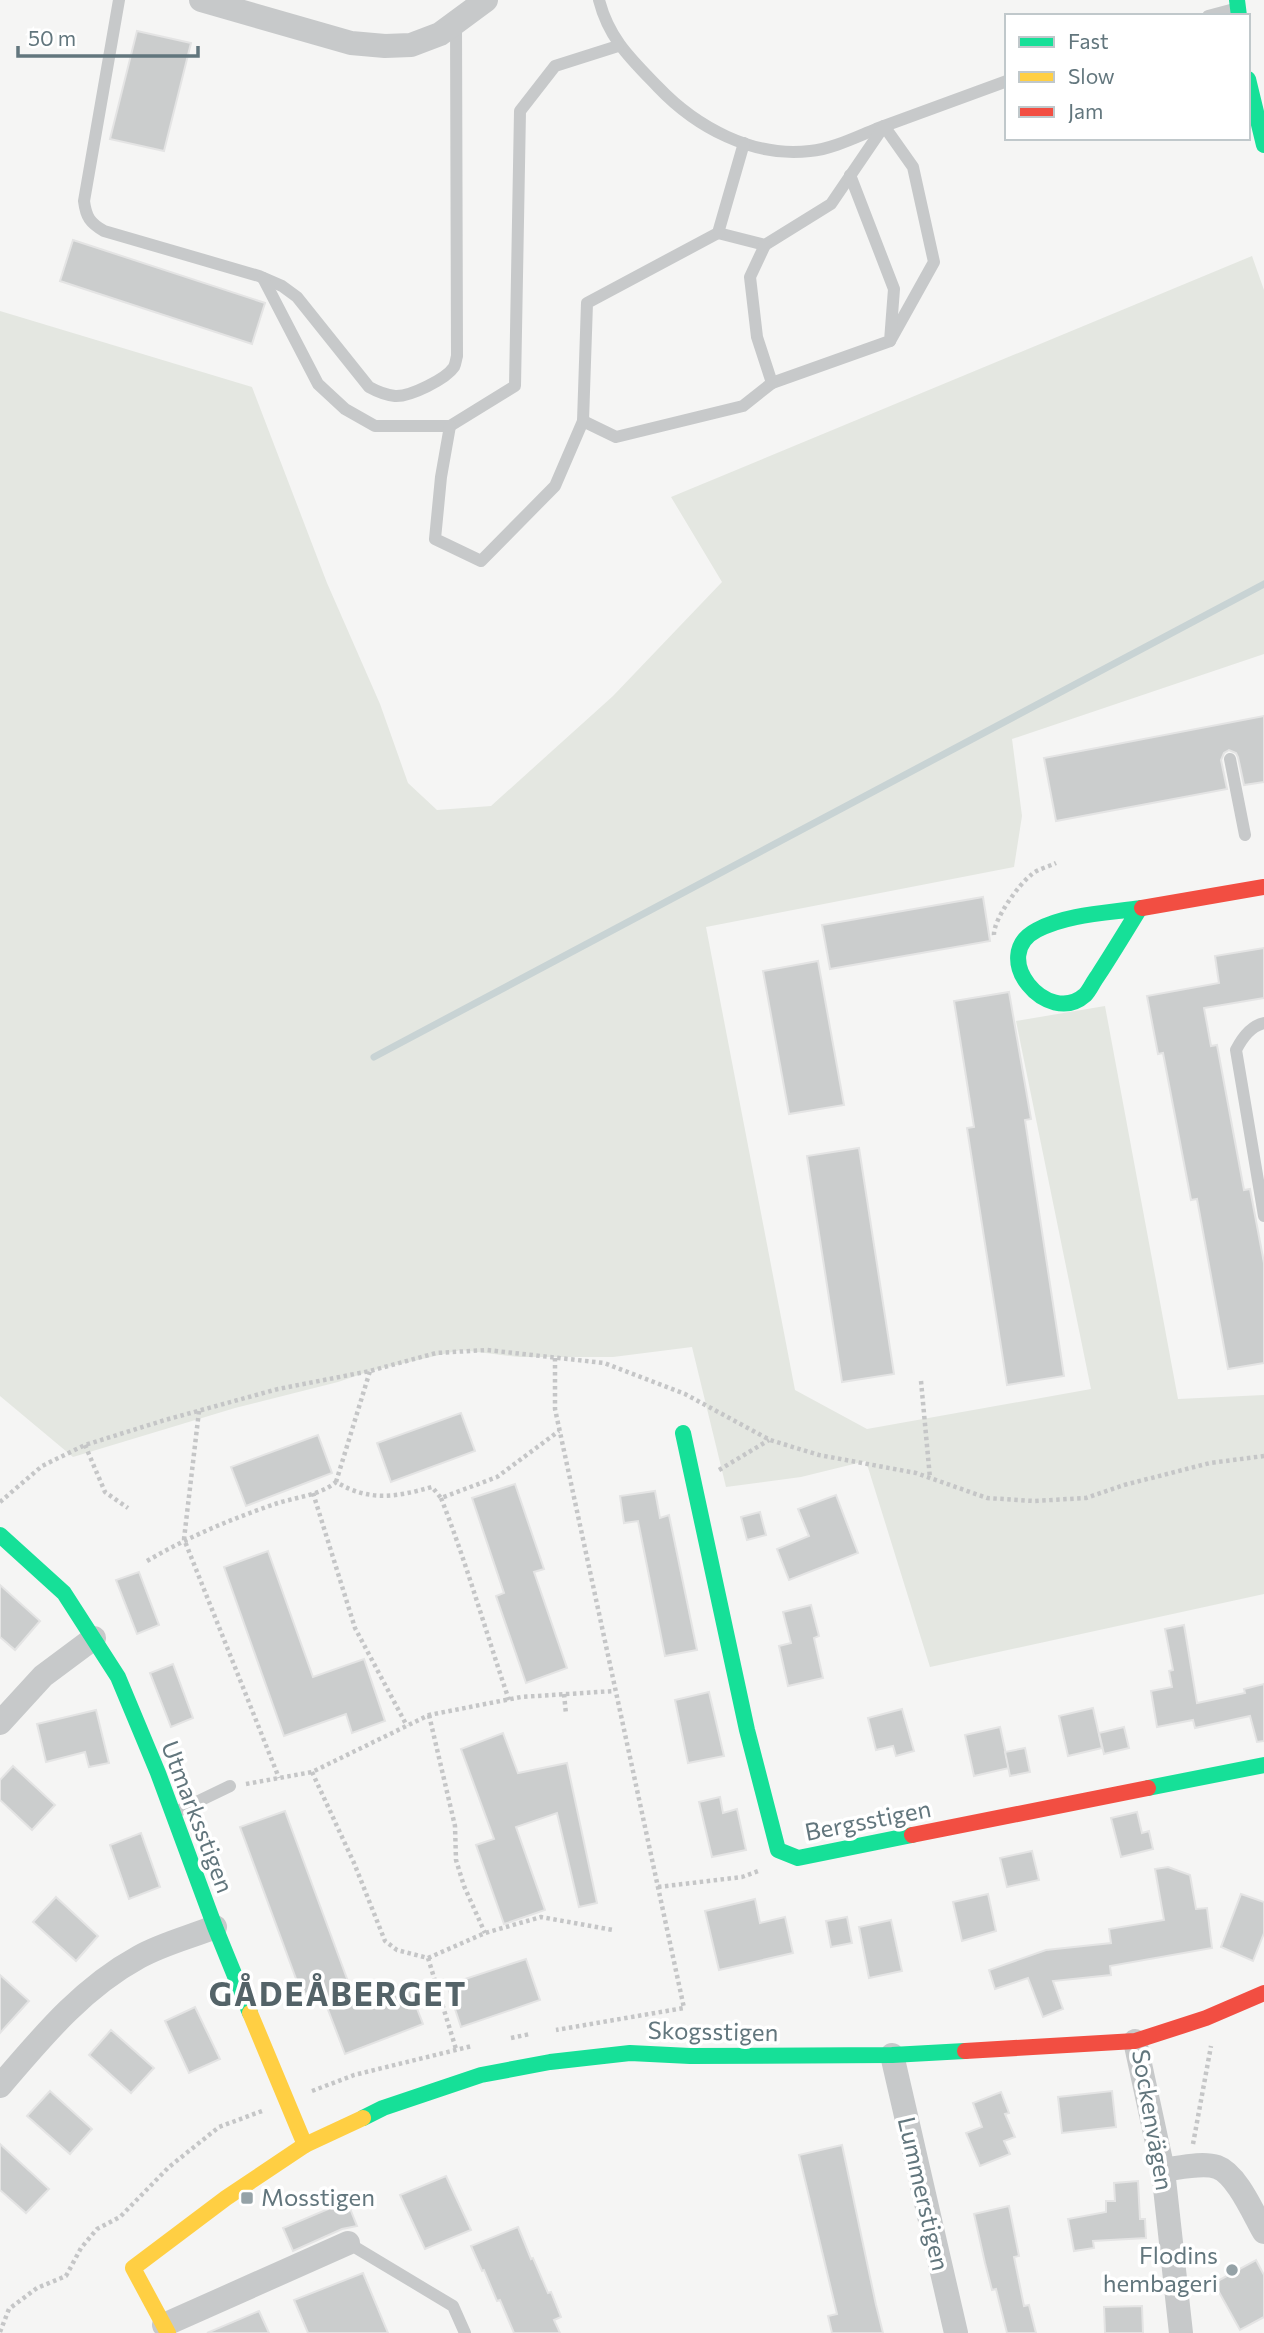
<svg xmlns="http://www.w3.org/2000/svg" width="1264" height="2333" viewBox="0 0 1264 2333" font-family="Commissioner,sans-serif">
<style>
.green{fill:#e4e7e1}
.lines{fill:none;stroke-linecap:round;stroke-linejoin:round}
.stream{stroke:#c8d3d4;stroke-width:7}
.building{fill:#cbcdcd;stroke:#e4e4e4;stroke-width:2}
.path{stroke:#c5c6c7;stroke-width:4.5;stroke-dasharray:3.5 3.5;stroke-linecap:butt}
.lane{stroke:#c7c9ca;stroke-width:12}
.street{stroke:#c7c9ca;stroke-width:24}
.fast{stroke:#16e098;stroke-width:16}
.slow{stroke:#ffcf43;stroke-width:16}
.jam{stroke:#f24e42;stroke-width:16}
.poi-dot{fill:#95a2a7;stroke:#fff;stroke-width:2.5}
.labels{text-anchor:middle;stroke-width:7;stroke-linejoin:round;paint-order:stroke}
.street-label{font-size:24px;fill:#62767d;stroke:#fff}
.poi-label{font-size:24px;fill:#62767d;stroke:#fff;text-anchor:start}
.district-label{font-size:32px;font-weight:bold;letter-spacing:2px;fill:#546368;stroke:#fff}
</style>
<rect width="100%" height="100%" fill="#f5f5f4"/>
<!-- green -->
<polygon class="green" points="1252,256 1264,290 1264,654 1012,739 1022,816 1014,867 706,927 795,1390 867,1429 1091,1389 1016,1021 1105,1006 1178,1399 1264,1395 1264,1594 930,1667 866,1461 801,1477 726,1487 692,1347 613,1357 519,1357 461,1350 370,1371 338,1382 235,1408 73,1457 0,1396 0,311 252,387 327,583 380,704 408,783 437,810 491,806 613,696 722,582 671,497"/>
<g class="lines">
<!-- stream -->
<polyline class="stream" points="374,1057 1264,584"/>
</g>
<!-- building -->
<g class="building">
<polygon points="137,31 191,43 164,151 110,139"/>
<polygon points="73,240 265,303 252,344 60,281"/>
<polygon points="1264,716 1264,782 1244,785 1238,757 1236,753 1229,750 1224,753 1221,760 1227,789 1056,821 1044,758"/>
<polygon points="983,897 990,941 830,969 822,925"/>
<polygon points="1264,948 1264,998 1204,1008 1211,1046 1217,1045 1244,1190 1250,1189 1264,1263 1264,1363 1228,1369 1197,1199 1191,1200 1163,1053 1158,1054 1147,996 1219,983 1215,956"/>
<polygon points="818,961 844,1105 789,1114 763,971"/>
<polygon points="1009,992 1031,1119 1025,1120 1064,1376 1007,1385 967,1128 974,1127 954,1001"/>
<polygon points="859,1148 894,1374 842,1382 807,1156"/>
<polygon points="461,1413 475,1451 391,1482 377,1443"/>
<polygon points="318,1435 332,1473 246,1506 231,1467"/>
<polygon points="515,1484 544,1569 534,1572 567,1668 526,1683 496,1596 504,1593 472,1498"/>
<polygon points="655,1491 660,1518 669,1515 697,1650 665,1656 638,1521 624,1523 620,1496"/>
<polygon points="836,1495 858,1553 789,1580 777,1549 809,1536 798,1509"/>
<polygon points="760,1512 766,1535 747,1540 741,1517"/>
<polygon points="268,1551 313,1677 364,1659 385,1721 352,1733 346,1714 284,1736 224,1567"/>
<polygon points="139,1572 159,1625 137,1634 116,1580"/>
<polygon points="0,1585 40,1621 15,1650 0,1637"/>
<polygon points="811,1605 819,1636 814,1638 823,1678 788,1686 779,1646 791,1643 783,1612"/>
<polygon points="1184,1625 1197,1703 1245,1693 1244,1689 1264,1684 1264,1741 1257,1742 1250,1716 1195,1728 1193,1720 1157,1727 1151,1691 1172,1687 1169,1671 1173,1670 1165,1629"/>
<polygon points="173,1664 193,1718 171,1727 150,1673"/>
<polygon points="709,1692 724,1756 688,1763 675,1700"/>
<polygon points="1093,1708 1102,1748 1068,1756 1059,1716"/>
<polygon points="902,1709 914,1751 896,1756 893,1746 876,1750 868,1718"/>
<polygon points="96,1710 109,1763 89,1767 85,1752 46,1762 37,1724"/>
<polygon points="1000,1727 1009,1768 974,1776 965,1735"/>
<polygon points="1124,1727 1129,1748 1104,1754 1099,1733"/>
<polygon points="503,1733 518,1773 567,1763 597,1903 579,1907 557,1813 516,1827 545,1910 504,1924 476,1845 494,1839 461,1749"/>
<polygon points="1025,1748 1030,1772 1010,1776 1005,1752"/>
<polygon points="13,1766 55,1805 32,1830 0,1800 0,1780"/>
<polygon points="720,1797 723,1813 737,1809 746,1850 712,1857 699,1802"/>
<polygon points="285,1811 356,2003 407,1983 423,2024 345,2054 320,1989 302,1995 240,1827"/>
<polygon points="1137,1812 1142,1833 1149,1831 1153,1849 1121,1857 1111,1818"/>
<polygon points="141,1833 160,1887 129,1899 110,1845"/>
<polygon points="1032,1851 1039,1880 1007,1887 1000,1858"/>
<polygon points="1168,1867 1190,1875 1196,1909 1207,1908 1212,1948 1110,1966 1111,1975 1053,1981 1063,2009 1043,2017 1028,1978 995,1989 989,1970 1046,1950 1111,1943 1109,1929 1164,1920 1155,1869"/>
<polygon points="988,1894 996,1931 962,1941 953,1902"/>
<polygon points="1241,1894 1264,1902 1264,1933 1253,1961 1221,1947"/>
<polygon points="56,1897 98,1936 76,1961 33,1922"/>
<polygon points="755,1899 760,1923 785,1917 793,1953 719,1970 705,1911"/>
<polygon points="847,1917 852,1943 831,1947 826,1921"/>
<polygon points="891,1920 902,1971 869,1978 859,1927"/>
<polygon points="526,1959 540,2000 461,2027 447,1985"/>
<polygon points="0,1975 29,2001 0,2033"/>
<polygon points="195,2007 220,2059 189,2073 165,2021"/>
<polygon points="111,2030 154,2068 131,2093 89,2055"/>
<polygon points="50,2091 92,2129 70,2154 27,2116"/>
<polygon points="1112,2091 1116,2127 1062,2133 1058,2097"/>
<polygon points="1001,2092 1009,2113 1005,2114 1015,2137 1004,2141 1010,2154 980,2166 966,2133 982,2127 973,2103"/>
<polygon points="0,2144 49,2189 26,2213 0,2190"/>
<polygon points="842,2145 876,2305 883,2333 832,2333 828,2316 837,2314 799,2155"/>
<polygon points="446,2176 471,2230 425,2249 400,2195"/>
<polygon points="1138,2181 1140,2219 1145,2219 1146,2238 1093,2241 1094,2248 1074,2251 1068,2219 1106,2212 1106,2201 1115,2201 1114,2183"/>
<polygon points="347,2201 357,2226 342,2229 293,2251 283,2228"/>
<polygon points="1009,2206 1019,2256 1014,2257 1024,2306 1029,2305 1036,2333 1007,2333 996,2289 992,2290 985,2263 974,2214"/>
<polygon points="518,2227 531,2259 533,2258 548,2293 551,2292 561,2317 554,2320 560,2333 514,2333 500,2300 497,2301 484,2270 482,2271 471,2246"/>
<polygon points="1256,2260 1264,2275 1264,2317 1240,2330 1214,2283"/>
<polygon points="363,2273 388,2333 308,2333 294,2300"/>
<polygon points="1142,2306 1143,2333 1105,2333 1104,2307"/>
<polygon points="259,2311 269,2333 207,2333"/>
</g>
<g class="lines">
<!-- path -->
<g class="path">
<path d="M994,935C993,920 1019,884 1031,875C1037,869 1048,867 1056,863"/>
<polyline points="555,1358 555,1409 684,2008 556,2030"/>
<polyline points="921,1381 930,1478"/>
<polyline points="199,1411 184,1539 279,1778"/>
<polyline points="85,1445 105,1492 128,1508"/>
<polyline points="719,1470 769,1440"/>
<polyline points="336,1482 370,1371"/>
<polyline points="313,1493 355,1628 407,1726"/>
<path d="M441,1498C467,1564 486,1633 509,1700"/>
<polyline points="0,1502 42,1466 85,1445 165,1420 278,1389 370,1371 436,1353 487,1350 604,1363 685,1394 770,1440 819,1455 916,1473 987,1498 1034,1501 1086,1498 1124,1485 1210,1463 1264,1456"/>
<path d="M147,1561C188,1537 231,1519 275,1504C295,1497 319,1496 336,1482C370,1502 396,1497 432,1487L441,1498L497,1477L559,1431"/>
<polyline points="564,1694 566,1714"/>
<polyline points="429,1715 455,1826 456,1860 464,1886 485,1933"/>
<polyline points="312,1772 354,1863 385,1941 397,1950 428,1958 456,2049"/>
<polyline points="246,1784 312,1772 429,1715 521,1697 614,1691"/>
<polyline points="658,1887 742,1877 761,1870"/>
<polyline points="428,1958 485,1933 541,1917 613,1930"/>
<polyline points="511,2038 530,2034"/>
<polyline points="312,2091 354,2075 472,2046"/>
<polyline points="1193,2144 1211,2046"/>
<polyline points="0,2332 9,2309 37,2288 66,2276 81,2248 97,2229 120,2217 169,2167 219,2127 262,2111"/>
</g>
<!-- lane -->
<g class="lane">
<path d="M119,0L84,201C86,217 90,223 104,231L259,276L282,286L297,297L369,387C378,392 386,395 395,396C410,397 446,379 454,367C456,363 456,359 457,356L456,23"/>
<path d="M599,0C609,39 631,59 658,87C696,127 753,158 810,151C832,149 856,137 876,129C920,113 963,97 1007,81"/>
<polyline points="1208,16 1238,8"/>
<polyline points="718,233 765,245 831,204 884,126 913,167 934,262 890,341"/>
<polyline points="765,245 750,277 757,337 772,383 890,341 894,289 850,175"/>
<polyline points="263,278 318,384 345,409 375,426 450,426 515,386 520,111 555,66 618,46"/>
<polyline points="583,421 616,437 743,406 772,383"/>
<polyline points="450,426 441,477 435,539 481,561 555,486 583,421 587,303 718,233 744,143"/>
<polyline points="1230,759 1245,835"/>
<path d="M1264,1023C1250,1026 1242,1038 1236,1050L1264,1216"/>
<polyline points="174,1813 230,1786"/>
<polyline points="348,2243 453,2306 465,2333"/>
</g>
<!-- street -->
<g class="street">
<polyline points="201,0 351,43 385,46 411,45 440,34 486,0"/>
<polyline points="0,1723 43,1676 94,1638"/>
<polyline points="1135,2041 1163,2170 1181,2333"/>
<polyline points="892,2055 956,2333"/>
<path d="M0,2086C42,2037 82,1988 139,1957C162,1944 190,1937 215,1927"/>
<path d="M1163,2170C1179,2168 1202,2162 1217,2167C1237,2174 1254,2215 1264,2232"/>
<polyline points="164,2325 348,2243"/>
</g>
<!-- fast -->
<g class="fast">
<polyline points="1237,0 1239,16"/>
<polyline points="1248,79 1264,145"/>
<path d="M1140,908C1126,931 1112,954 1097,977C1093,982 1090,990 1085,995C1048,1028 987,956 1037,930C1067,914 1108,913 1142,908"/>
<polyline points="683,1433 747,1730 778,1850 798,1858 912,1835"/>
<polyline points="0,1535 64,1593 118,1677 158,1773 215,1927 250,2013"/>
<polyline points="1148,1788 1264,1765"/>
<polyline points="363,2118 383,2108 481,2075 550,2062 630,2053 690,2056 892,2055 965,2051"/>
</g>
<!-- slow -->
<g class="slow">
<polyline points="250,2013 305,2145"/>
<polyline points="168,2333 133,2268 226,2198 305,2145 363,2118"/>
</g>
<!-- jam -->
<g class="jam">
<polyline points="1142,908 1264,887"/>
<polyline points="912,1835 1148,1788"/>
<polyline points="965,2051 1135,2041 1206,2018 1264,1993"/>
</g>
</g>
<!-- markers -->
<g class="poi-dot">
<rect x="240" y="2191" width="14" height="14" rx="3.5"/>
<circle cx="1232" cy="2270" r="7"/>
</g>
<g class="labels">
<!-- street labels -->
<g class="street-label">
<text transform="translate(197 1817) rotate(69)" y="8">Utmarksstigen</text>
<text transform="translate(868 1821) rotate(-11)" y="8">Bergsstigen</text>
<text transform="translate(713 2032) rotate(1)" y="8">Skogsstigen</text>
<text transform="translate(1152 2120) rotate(80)" y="8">Sockenvägen</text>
<text transform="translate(923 2194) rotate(77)" y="8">Lummerstigen</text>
</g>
<!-- poi labels -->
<g class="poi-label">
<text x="261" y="2206">Mosstigen</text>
<text x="1218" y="2264" text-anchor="end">Flodins<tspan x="1218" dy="28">hembageri</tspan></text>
</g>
<!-- district labels -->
<g class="district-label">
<text x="338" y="2006">GÅDEÅBERGET</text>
</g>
</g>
<!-- legend -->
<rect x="1005" y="14" width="245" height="126" fill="#ffffff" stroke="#c0c8cb" stroke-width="2"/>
<rect x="1019" y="37" width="35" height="10" fill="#16e098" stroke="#c0c8cb" stroke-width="2"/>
<text x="1068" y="49" font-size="21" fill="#62767d">Fast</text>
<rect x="1019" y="72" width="35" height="10" fill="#ffcf43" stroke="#c0c8cb" stroke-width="2"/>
<text x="1068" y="84" font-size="21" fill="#62767d">Slow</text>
<rect x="1019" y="107" width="35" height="10" fill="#f24e42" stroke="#c0c8cb" stroke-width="2"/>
<text x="1068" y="119" font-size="21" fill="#62767d">Jam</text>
<!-- scale -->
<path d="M18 46v10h180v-10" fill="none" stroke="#62767d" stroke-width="3.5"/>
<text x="28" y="46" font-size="21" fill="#62767d" stroke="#ffffff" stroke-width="5" paint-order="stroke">50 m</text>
</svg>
